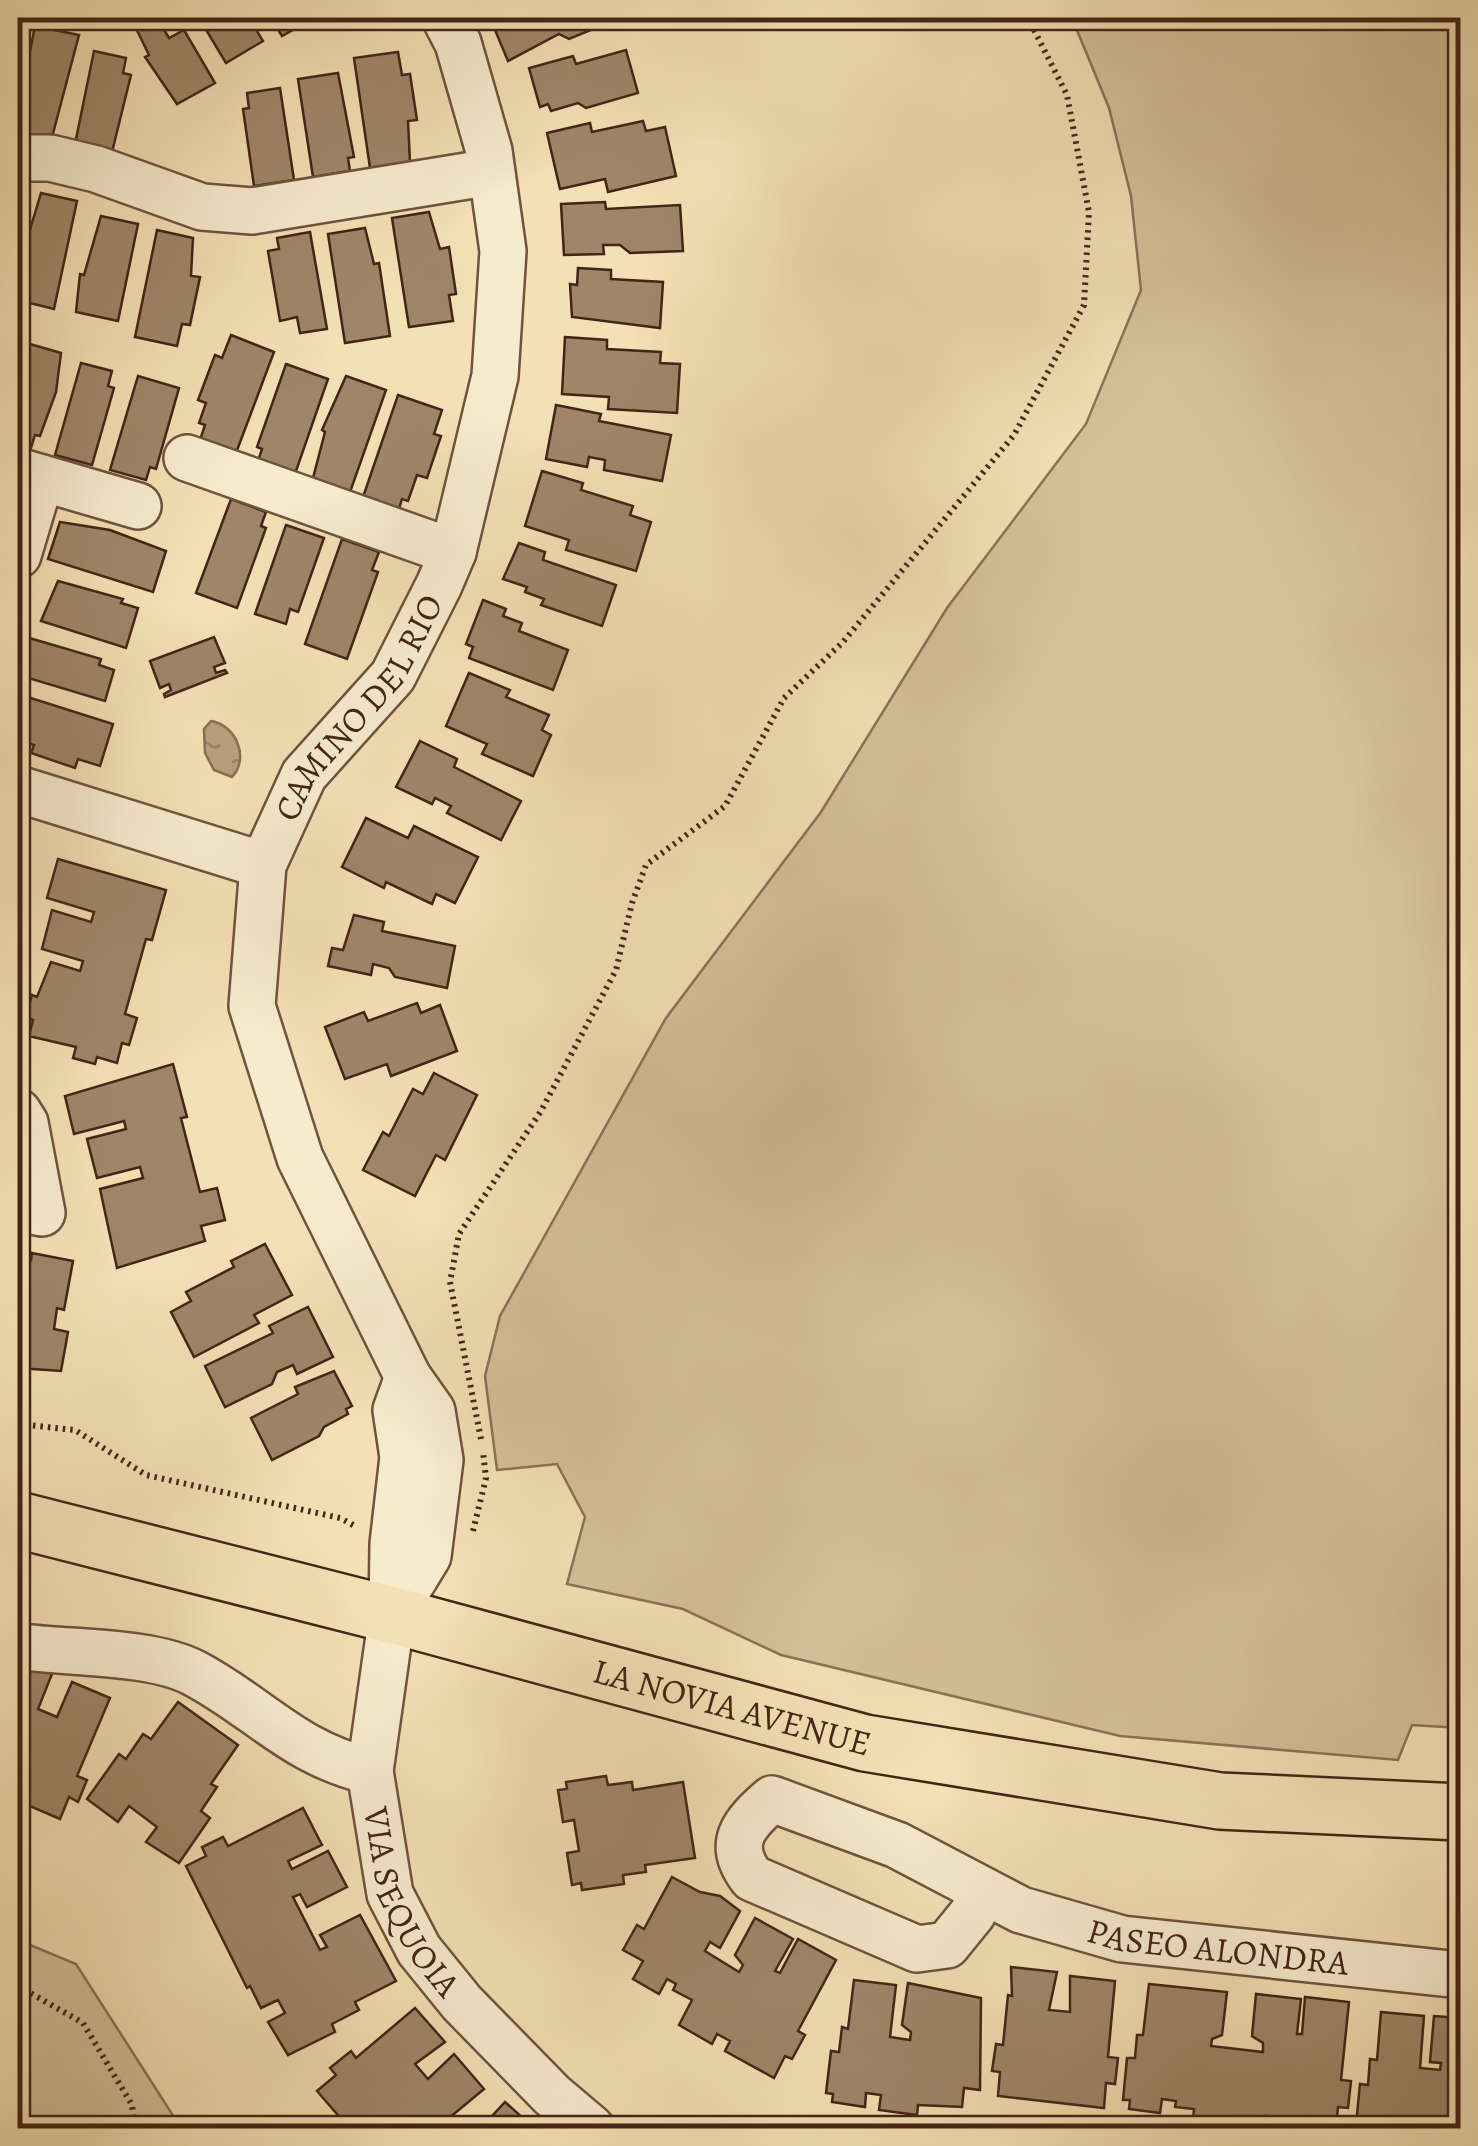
<svg xmlns="http://www.w3.org/2000/svg" width="1478" height="2146" viewBox="0 0 1478 2146" font-family="Alegreya,serif">
<style>
.grass{fill:#d5c099;stroke:#8c7258;stroke-width:2.5}
.water{fill:url(#water-ripples);stroke:#8a6e55;stroke-width:2.5}
.building{fill:#9f8669;stroke:#442417;stroke-width:2.5}
.lines{fill:none;stroke-linecap:round;stroke-linejoin:round}
.minor-casing{stroke:#70533e;stroke-width:50}
.major-casing{stroke:#442417;stroke-width:60}
.path{stroke:#442417;stroke-width:6;stroke-dasharray:2.5 5;stroke-linecap:butt}
.minor{stroke:#f7ebce;stroke-width:45}
.major{stroke:#f3e0b4;stroke-width:55}
.labels{text-anchor:middle;stroke-width:8;stroke-linejoin:round;paint-order:stroke}
.street-label{font-size:35px;fill:#442417;stroke:#f7ebce}
</style>
<defs>
<pattern id="water-ripples" width="26" height="14" patternUnits="userSpaceOnUse" patternTransform="scale(2.5)"><rect width="26" height="14" fill="#b8a07f"/><path d="M2 4q2-2 4 0t4 0M15 11q2-2 4 0t4 0" fill="none" stroke="#978267"/></pattern>
</defs>
<rect width="100%" height="100%" fill="#f3e0b4"/>
<filter id="stains"><feTurbulence type="fractalNoise" baseFrequency=".002" numOctaves="4"/><feColorMatrix values="0 0 0 0 .2 0 0 0 0 .09 0 0 0 0 .02 0 0 0 .5 -.17"/></filter>
<radialGradient id="worn" r=".72"><stop offset=".6" stop-color="#630" stop-opacity="0"/><stop offset="1" stop-color="#630" stop-opacity=".3"/></radialGradient>
<!-- grass -->
<g class="grass">
<polygon points="1072,18 1460,18 1460,1728 1412,1725 1398,1760 1120,1736 781,1655 683,1609 567,1584 585,1517 557,1464 497,1470 485,1376 500,1316 666,1018 821,812 947,608 1086,424 1141,290 1131,196 1109,108"/>
<polygon points="18,1940 76,1964 181,2128 18,2128"/>
</g>
<!-- water -->
<path class="water" d="M211,721C236,725 250,758 232,777L214,770L205,753L204,729Z"/>
<!-- building -->
<g class="building">
<polygon points="131,18 169,18 160,23 169,38 184,30 215,83 177,104 145,57 149,55"/>
<polygon points="199,18 249,18 263,41 226,63"/>
<polygon points="271,18 314,18 282,36"/>
<polygon points="490,18 618,18 618,19 569,39 559,34 508,61"/>
<polygon points="35,26 79,35 51,141 18,134 18,112"/>
<polygon points="626,50 638,93 586,108 578,103 551,111 548,104 540,107 529,68 573,56 576,64"/>
<polygon points="94,51 126,58 123,73 131,75 112,152 75,144"/>
<polygon points="398,52 402,75 410,74 417,120 408,121 410,162 370,168 354,58"/>
<polygon points="338,73 354,157 348,158 350,171 313,177 298,79"/>
<polygon points="280,88 294,180 254,186 243,109 249,108 247,93"/>
<polygon points="643,121 646,131 665,127 676,176 608,192 605,179 560,189 547,133 590,123 592,132"/>
<polygon points="41,193 77,201 54,309 18,300 22,242 26,243"/>
<polygon points="605,202 606,209 680,205 683,251 630,253 620,245 603,245 604,254 564,255 561,204"/>
<polygon points="429,212 440,249 449,247 456,294 449,295 453,321 409,327 392,218"/>
<polygon points="101,216 138,224 118,321 76,312 80,274 84,275"/>
<polygon points="365,228 374,264 379,263 390,336 345,343 328,234"/>
<polygon points="157,230 193,238 191,276 200,277 190,325 182,324 177,346 135,337"/>
<polygon points="310,232 327,329 300,333 297,317 280,321 268,251 279,249 277,238"/>
<polygon points="578,268 611,270 611,279 663,282 660,328 572,317 570,284 577,285"/>
<polygon points="231,335 274,352 236,453 200,440 205,425 199,423 206,403 198,400 215,355 222,358"/>
<polygon points="565,337 607,340 607,349 661,352 660,363 680,364 677,413 608,409 609,397 562,394"/>
<polygon points="23,342 61,353 56,392 40,436 35,435 31,448 18,444 18,360"/>
<polygon points="81,363 112,371 108,386 114,388 92,465 55,455"/>
<polygon points="286,364 328,379 295,474 258,461 262,449 257,447"/>
<polygon points="138,376 179,388 156,469 150,467 146,480 110,470"/>
<polygon points="346,376 386,390 349,495 312,482 325,432 322,430"/>
<polygon points="398,395 442,410 434,434 441,436 427,478 417,475 408,501 402,499 398,512 362,500"/>
<polygon points="556,405 601,414 599,421 671,435 662,481 604,470 605,460 589,457 587,467 546,459"/>
<polygon points="542,471 583,483 581,490 633,506 630,515 651,522 636,571 566,550 569,540 525,526"/>
<polygon points="231,499 266,512 261,526 266,528 237,608 196,593"/>
<polygon points="60,522 110,530 166,551 153,592 48,559"/>
<polygon points="286,525 324,538 298,612 290,609 286,624 255,614"/>
<polygon points="342,539 379,552 372,570 378,572 347,659 305,644"/>
<polygon points="519,543 545,552 543,560 616,585 602,626 541,605 544,599 525,592 527,587 503,579"/>
<polygon points="58,581 123,599 121,603 138,608 126,648 41,621"/>
<polygon points="483,600 506,609 503,616 522,623 519,631 568,650 553,690 469,658 473,647 466,644"/>
<polygon points="26,637 101,659 99,665 114,670 105,701 18,675"/>
<polygon points="214,637 225,663 214,667 216,673 225,670 227,673 165,697 164,694 171,690 169,684 160,688 150,661"/>
<polygon points="469,673 510,690 506,697 549,715 542,730 551,735 533,776 482,754 487,744 446,726"/>
<polygon points="18,694 113,724 100,766 78,759 75,768 31,753 34,745 18,740"/>
<polygon points="420,741 457,759 454,767 521,801 501,840 447,813 451,806 435,798 432,804 396,787"/>
<polygon points="366,818 408,838 414,826 478,857 455,903 436,894 432,904 386,882 384,888 342,867"/>
<polygon points="58,859 166,890 152,940 146,939 125,1014 137,1018 129,1045 122,1043 117,1063 97,1057 95,1064 73,1058 76,1047 29,1036 33,1020 25,1017 32,995 37,997 51,962 80,971 83,961 42,949 52,910 91,922 94,912 47,898"/>
<polygon points="354,915 384,922 382,931 455,946 447,988 395,977 389,968 373,964 371,975 328,966 332,948 343,950"/>
<polygon points="417,1003 421,1013 440,1005 457,1051 391,1076 387,1064 345,1079 325,1027 364,1012 368,1021"/>
<polygon points="173,1064 187,1117 181,1118 200,1192 217,1188 225,1220 201,1226 205,1241 117,1268 100,1189 143,1178 140,1167 97,1178 87,1139 126,1129 124,1121 74,1134 65,1096"/>
<polygon points="434,1073 477,1095 445,1160 436,1155 415,1196 363,1170 383,1132 389,1136 413,1089 423,1094"/>
<polygon points="265,1244 292,1295 254,1315 259,1323 194,1357 171,1312 191,1301 186,1292 234,1267 231,1261"/>
<polygon points="32,1253 73,1261 64,1310 57,1308 54,1329 68,1332 61,1371 18,1368 18,1258 31,1260"/>
<polygon points="308,1307 333,1357 297,1374 293,1365 277,1372 272,1384 225,1407 205,1366 273,1333 269,1326"/>
<polygon points="334,1371 352,1406 346,1409 348,1414 324,1427 319,1436 272,1460 251,1418 298,1394 295,1387"/>
<polygon points="18,1659 52,1674 38,1709 57,1717 72,1682 110,1698 77,1776 87,1780 78,1802 69,1797 60,1819 18,1801"/>
<polygon points="178,1702 238,1745 211,1784 217,1787 201,1811 210,1818 179,1863 146,1842 157,1827 129,1806 118,1822 87,1799 119,1754 126,1759 143,1734 151,1739"/>
<polygon points="606,1776 608,1785 632,1782 633,1790 683,1782 695,1858 645,1865 646,1872 623,1875 624,1884 582,1890 581,1883 572,1885 567,1853 579,1851 574,1820 563,1822 558,1790 567,1789 566,1782"/>
<polygon points="303,1808 322,1845 288,1861 292,1869 328,1851 347,1887 307,1907 300,1894 293,1897 320,1950 327,1947 320,1935 360,1915 396,1981 355,2002 359,2010 332,2024 335,2032 288,2055 268,2022 285,2013 278,2000 261,2008 250,1986 247,1988 186,1866 206,1856 202,1847 223,1837 228,1846"/>
<polygon points="672,1877 700,1892 720,1896 740,1911 720,1948 710,1942 705,1951 739,1972 743,1965 735,1955 755,1918 793,1939 775,1971 780,1973 798,1939 836,1960 798,2031 805,2035 792,2059 785,2056 774,2078 725,2051 730,2041 717,2034 712,2044 679,2025 692,2000 673,1990 676,1984 667,1979 659,1994 633,1979 643,1961 623,1950 637,1925 644,1929"/>
<polygon points="1011,1967 1057,1972 1049,2010 1070,2012 1070,1976 1115,1981 1108,2057 1118,2058 1115,2084 1106,2083 1104,2108 998,2096 1000,2072 992,2071 996,2044 1003,2045 1008,1995 1012,1996"/>
<polygon points="854,1980 896,1985 890,2037 910,2040 911,2032 902,2025 908,1983 981,1998 980,2090 964,2088 962,2107 918,2105 917,2115 879,2110 881,2095 866,2093 865,2107 832,2102 833,2094 826,2093 831,2051 839,2052 842,2027 848,2029"/>
<polygon points="1149,1984 1227,1992 1222,2035 1212,2039 1211,2046 1263,2052 1263,2043 1252,2036 1256,1994 1301,1999 1297,2034 1302,2034 1305,1997 1349,2002 1341,2080 1351,2081 1348,2108 1338,2107 1336,2128 1282,2126 1283,2118 1266,2116 1265,2127 1193,2119 1194,2109 1175,2107 1176,2101 1162,2099 1160,2113 1129,2109 1130,2100 1123,2100 1127,2058 1135,2058 1137,2035 1143,2035"/>
<polygon points="415,2008 445,2042 415,2064 428,2079 454,2054 484,2089 437,2128 349,2128 317,2091 336,2075 330,2068 351,2051 356,2058"/>
<polygon points="1381,2012 1424,2016 1420,2068 1440,2070 1441,2063 1430,2062 1434,2016 1460,2018 1460,2128 1356,2125 1360,2084 1368,2085 1370,2059 1377,2060"/>
<polygon points="505,2102 534,2128 481,2128"/>
</g>
<g class="lines">
<defs>
<g id="minor">
<polyline points="18,158 50,158 96,169 202,207 252,211 491,172"/>
<polyline points="187,458 453,552"/>
<polyline points="18,471 138,506"/>
<polyline points="18,555 41,478"/>
<polyline points="18,789 263,865"/>
<polyline points="18,1112 25,1123 42,1213 18,1208"/>
<path id="s1" d="M408,1377L396,1410L403,1457L393,1544L392,1615L370,1771L390,1894L419,1950L462,2003L552,2095L591,2128"/>
<path id="s2" d="M392,1615L428,1556L440,1460L432,1411L408,1377L300,1158L252,1006L263,865L304,775L393,676L439,585L453,552L495,376L503,251L489,151L458,43L445,18"/>
<path d="M33,1648C79,1653 154,1652 194,1673C260,1708 293,1753 370,1771"/>
<path id="s3" d="M981,1889L973,1913L947,1945L917,1949L752,1878C726,1844 743,1824 772,1799L897,1845L1021,1910L1122,1939L1460,1975"/>
</g>
<g id="major">
<path id="s4" d="M18,1520L392,1615L865,1743L1220,1801L1460,1812"/>
</g>
</defs>
<!-- minor casing -->
<use href="#minor" class="minor-casing"/>
<!-- major casing -->
<use href="#major" class="major-casing"/>
<!-- path -->
<g class="path">
<polyline points="18,1424 75,1430 146,1475 340,1518 357,1527"/>
<polyline points="481,1439 450,1282 459,1234 541,1111 616,970 632,903 646,865 725,806 784,698 843,642 1014,435 1084,305 1089,212 1067,95 1028,18"/>
<polyline points="473,1531 486,1478 483,1452"/>
<polyline points="18,1986 83,2023 132,2105 135,2128"/>
</g>
<!-- minor -->
<use href="#minor" class="minor"/>
<!-- major -->
<use href="#major" class="major"/>
</g>
<g class="labels">
<!-- street labels -->
<g class="street-label">
<text dy="12" stroke="none"><textPath href="#s2" startOffset="988">CAMINO DEL RIO</textPath></text>
<text dy="12" stroke="none"><textPath href="#s4" startOffset="738">LA NOVIA AVENUE</textPath></text>
<text dy="12" stroke="none"><textPath href="#s1" startOffset="538">VIA SEQUOIA</textPath></text>
<text dy="12" stroke="none"><textPath href="#s3" startOffset="845">PASEO ALONDRA</textPath></text>
</g>
</g>
<!-- margin -->
<rect width="1478" height="2146" fill="none" stroke="#f3e0b4" stroke-width="60"/>
<rect x="20" y="20" width="1438" height="2106" fill="none" stroke="#442417" stroke-width="5"/>
<rect x="30" y="30" width="1418" height="2086" fill="none" stroke="#442417" stroke-width="2.5"/>
<rect width="100%" height="100%" filter="url(#stains)"/>
<rect width="100%" height="100%" fill="url(#worn)"/>
</svg>
